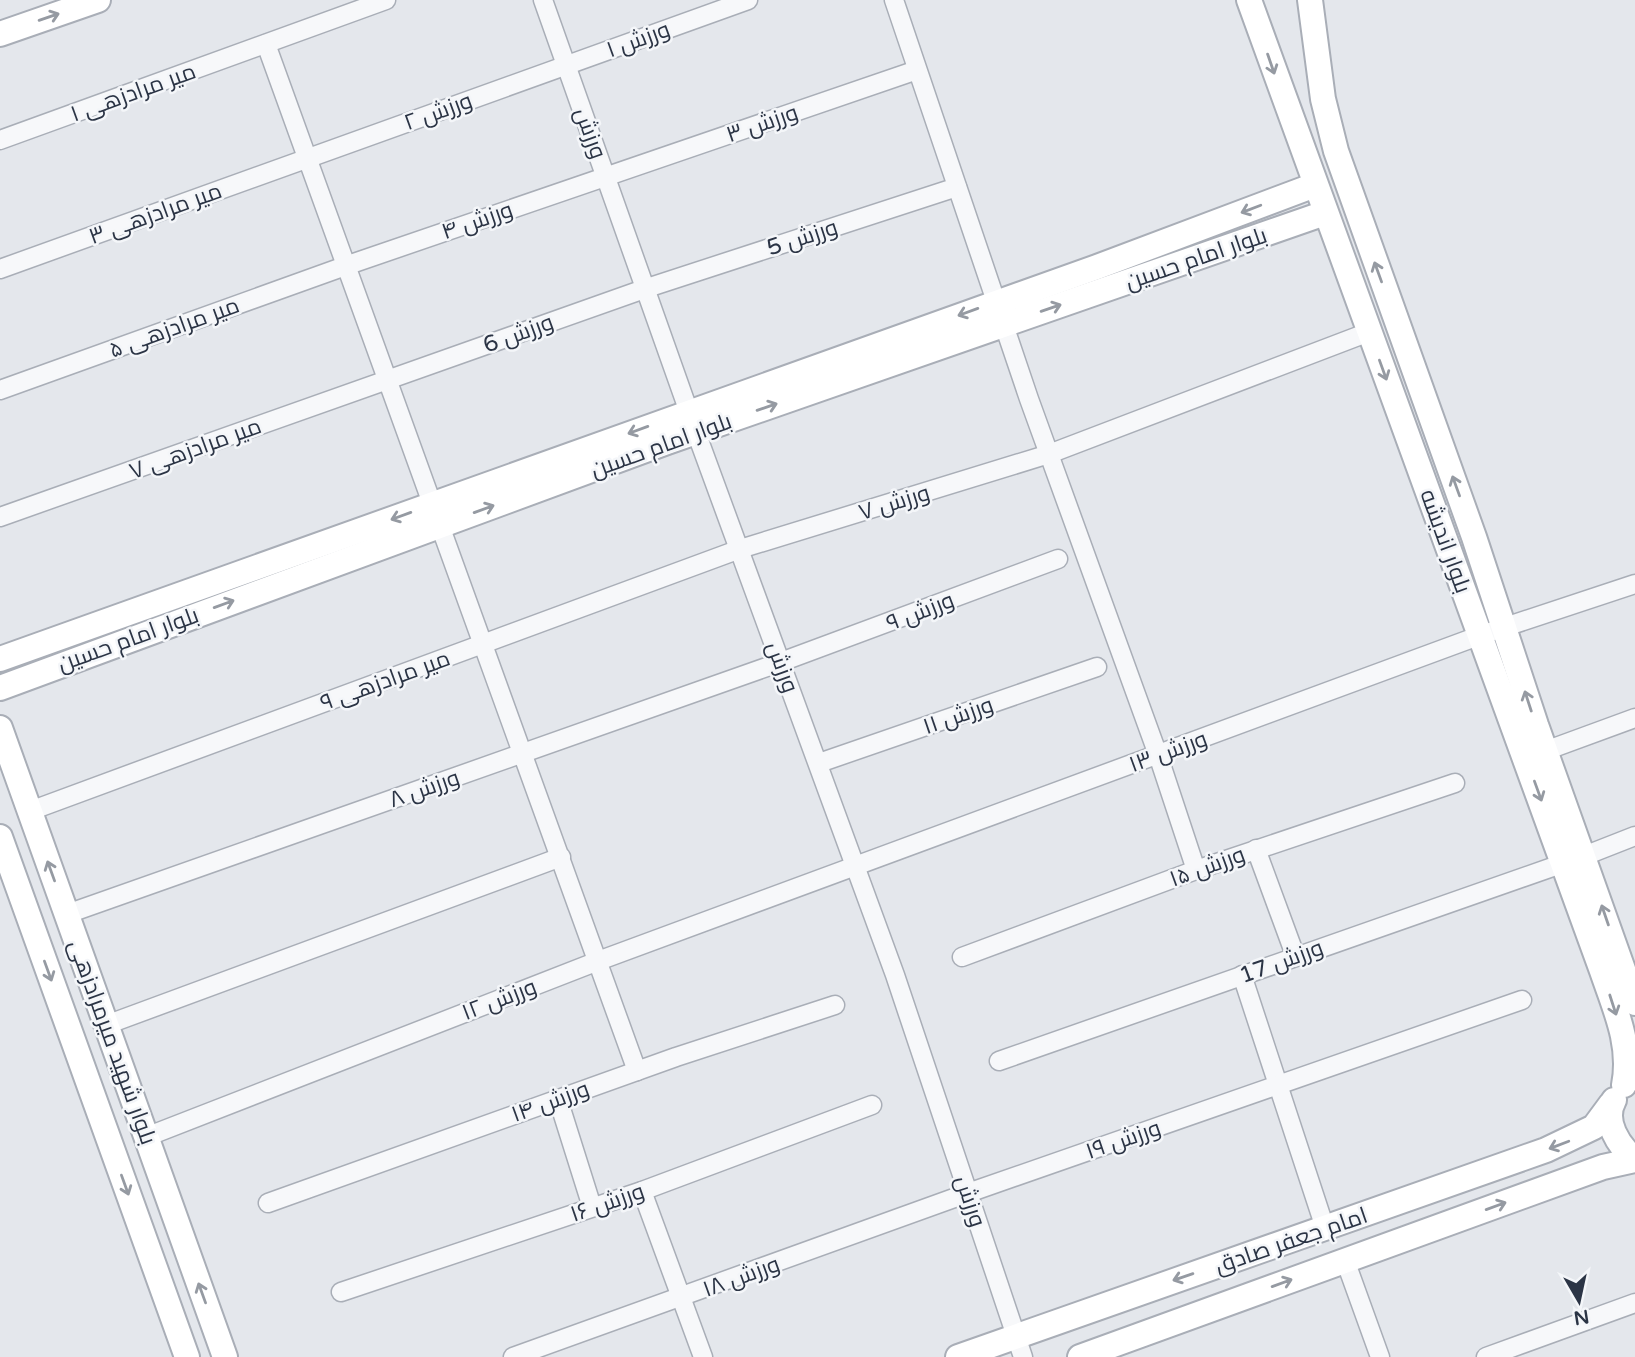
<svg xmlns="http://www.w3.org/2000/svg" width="1635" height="1357" viewBox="0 0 1635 1357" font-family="'Varela Round',Cairo,sans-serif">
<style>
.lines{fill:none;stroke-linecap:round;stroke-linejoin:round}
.street-casing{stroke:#a9aeb7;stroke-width:21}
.secondary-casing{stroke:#a9aeb7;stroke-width:28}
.street{stroke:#f7f8fa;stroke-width:18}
.secondary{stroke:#fff;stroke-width:24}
.oneway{stroke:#959aa2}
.labels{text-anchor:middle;stroke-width:5;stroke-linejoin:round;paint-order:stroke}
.street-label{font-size:23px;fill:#2b3445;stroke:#f4f6f9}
</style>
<rect width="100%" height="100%" fill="#e4e7ec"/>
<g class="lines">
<defs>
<g id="street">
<polyline points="543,0 696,432 895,975 1023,1357"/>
<polyline points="894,0 1029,399 1158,755 1196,870"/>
<polyline points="266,44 637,1071"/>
<polyline points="0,140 386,0"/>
<polyline points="0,269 748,0"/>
<polyline points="0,390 348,265 917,70"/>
<polyline points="0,517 647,288 957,187"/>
<polyline points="1545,751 1635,718"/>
<polyline points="819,763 1097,667"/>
<polyline points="30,811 740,549 1049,454 1369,332"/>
<polyline points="1256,849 1295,955"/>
<polyline points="1584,856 1635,836"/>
<polyline points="67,914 781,662 1058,559"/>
<polyline points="962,957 1196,870 1455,783"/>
<polyline points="1242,975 1325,1228"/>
<polyline points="106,1025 561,857"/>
<polyline points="999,1061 1564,863"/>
<polyline points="558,1099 592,1207"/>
<polyline points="146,1137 598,961 1481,635 1635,584"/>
<polyline points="642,1191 703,1357"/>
<polyline points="268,1203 676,1057 835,1005"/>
<polyline points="1345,1260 1380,1357"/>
<polyline points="341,1292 642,1191 872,1105"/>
<polyline points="513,1357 968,1193 1522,1000"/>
<polyline points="1486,1357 1635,1303"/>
</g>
<g id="secondary">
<path d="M1249,0L1602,971C1615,1009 1632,1045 1624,1085"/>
<polyline points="1310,0 1323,99 1336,151 1474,537 1536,725 1635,1003"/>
<polyline points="0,34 98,0"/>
<polyline points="0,659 1097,267 1315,185"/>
<polyline points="0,688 667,442 1325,213"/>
<polyline points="0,728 225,1357"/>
<polyline points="0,837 187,1357"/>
<path d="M1614,1100C1602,1121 1619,1146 1635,1160"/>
<polyline points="958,1357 1546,1150 1594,1127 1611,1104"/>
<polyline points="1080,1357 1603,1167 1635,1160"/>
</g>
</defs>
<!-- street casing -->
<use href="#street" class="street-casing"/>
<!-- secondary casing -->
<use href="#secondary" class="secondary-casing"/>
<!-- street -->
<use href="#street" class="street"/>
<!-- secondary -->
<use href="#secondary" class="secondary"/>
</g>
<!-- one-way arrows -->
<defs><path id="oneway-shaft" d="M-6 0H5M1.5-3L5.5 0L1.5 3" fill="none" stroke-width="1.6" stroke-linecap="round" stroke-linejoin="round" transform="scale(1.75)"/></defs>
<g class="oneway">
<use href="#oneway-shaft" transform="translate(49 17) rotate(-19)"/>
<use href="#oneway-shaft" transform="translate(1271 64) rotate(71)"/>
<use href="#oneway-shaft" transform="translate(1251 209) rotate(159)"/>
<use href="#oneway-shaft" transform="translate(1378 272) rotate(-110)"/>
<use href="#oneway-shaft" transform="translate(1051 308) rotate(-19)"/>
<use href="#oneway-shaft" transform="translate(968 312) rotate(160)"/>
<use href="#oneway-shaft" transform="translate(1383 370) rotate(70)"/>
<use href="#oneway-shaft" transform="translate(767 407) rotate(-19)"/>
<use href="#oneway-shaft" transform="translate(638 430) rotate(160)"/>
<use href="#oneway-shaft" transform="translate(1456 486) rotate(-110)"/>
<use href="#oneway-shaft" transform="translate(484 509) rotate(-20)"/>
<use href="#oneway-shaft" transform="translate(401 516) rotate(160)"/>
<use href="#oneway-shaft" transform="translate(224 604) rotate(-20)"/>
<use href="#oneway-shaft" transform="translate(1528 701) rotate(-108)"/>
<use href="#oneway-shaft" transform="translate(1538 791) rotate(70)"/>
<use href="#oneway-shaft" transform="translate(51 871) rotate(-110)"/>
<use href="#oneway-shaft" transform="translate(1605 915) rotate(-109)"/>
<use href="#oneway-shaft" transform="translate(48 971) rotate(70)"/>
<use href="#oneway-shaft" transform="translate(1613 1005) rotate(72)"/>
<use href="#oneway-shaft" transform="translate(1559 1145) rotate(159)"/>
<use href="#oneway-shaft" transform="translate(125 1185) rotate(70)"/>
<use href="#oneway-shaft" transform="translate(1496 1206) rotate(-20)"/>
<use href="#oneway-shaft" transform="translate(1183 1277) rotate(161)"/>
<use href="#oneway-shaft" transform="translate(1282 1283) rotate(-20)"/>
<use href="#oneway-shaft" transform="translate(202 1293) rotate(-110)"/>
</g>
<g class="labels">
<!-- street labels -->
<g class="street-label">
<text transform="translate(638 39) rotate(-20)" y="8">ورزش ۱</text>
<text transform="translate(133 92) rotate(-20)" y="8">میر مرادزهی ۱</text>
<text transform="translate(438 111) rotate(-20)" y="8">ورزش ۲</text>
<text transform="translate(762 123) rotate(-19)" y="8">ورزش ۳</text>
<text transform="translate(591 133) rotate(70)" y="8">ورزش</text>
<text transform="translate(155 213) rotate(-20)" y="8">میر مرادزهی ۳</text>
<text transform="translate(477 220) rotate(-19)" y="8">ورزش ۴</text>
<text transform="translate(802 237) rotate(-18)" y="8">ورزش 5</text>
<text transform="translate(1196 258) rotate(-19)" y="8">بلوار امام حسین</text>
<text transform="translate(174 327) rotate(-20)" y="8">میر مرادزهی ۵</text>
<text transform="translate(518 333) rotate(-20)" y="8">ورزش 6</text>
<text transform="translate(661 445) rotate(-20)" y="8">بلوار امام حسین</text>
<text transform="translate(195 448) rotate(-20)" y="8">میر مرادزهی ۷</text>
<text transform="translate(894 502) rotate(-17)" y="8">ورزش ۷</text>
<text transform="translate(1446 541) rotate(70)" y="8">بلوار اندیشه</text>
<text transform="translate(920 611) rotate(-21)" y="8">ورزش ۹</text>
<text transform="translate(128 639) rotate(-20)" y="8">بلوار امام حسین</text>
<text transform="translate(783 667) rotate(70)" y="8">ورزش</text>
<text transform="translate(385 680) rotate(-20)" y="8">میر مرادزهی ۹</text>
<text transform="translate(958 715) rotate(-19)" y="8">ورزش ۱۱</text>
<text transform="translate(1168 751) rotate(-20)" y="8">ورزش ۱۳</text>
<text transform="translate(424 788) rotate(-19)" y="8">ورزش ۸</text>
<text transform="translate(1207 866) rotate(-20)" y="8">ورزش ۱۵</text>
<text transform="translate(1281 961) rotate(-20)" y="8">ورزش 17</text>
<text transform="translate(499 999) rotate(-21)" y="8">ورزش ۱۲</text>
<text transform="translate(113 1042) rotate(70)" y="8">بلوار شهید میرمرادزهی</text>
<text transform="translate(550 1101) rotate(-20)" y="8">ورزش ۱۴</text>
<text transform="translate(1123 1139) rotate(-19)" y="8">ورزش ۱۹</text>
<text transform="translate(971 1201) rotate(72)" y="8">ورزش</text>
<text transform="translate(607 1202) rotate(-19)" y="8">ورزش ۱۶</text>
<text transform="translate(1291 1240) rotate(-19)" y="8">امام جعفر صادق</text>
<text transform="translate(741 1276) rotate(-20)" y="8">ورزش ۱۸</text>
</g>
</g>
<!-- north arrow -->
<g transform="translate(1579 1301) rotate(171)" stroke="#f4f6f9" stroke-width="5" paint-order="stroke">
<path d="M0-5L12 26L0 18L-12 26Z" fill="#2b3445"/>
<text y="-10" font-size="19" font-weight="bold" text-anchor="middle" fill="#2b3445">N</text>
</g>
</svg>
